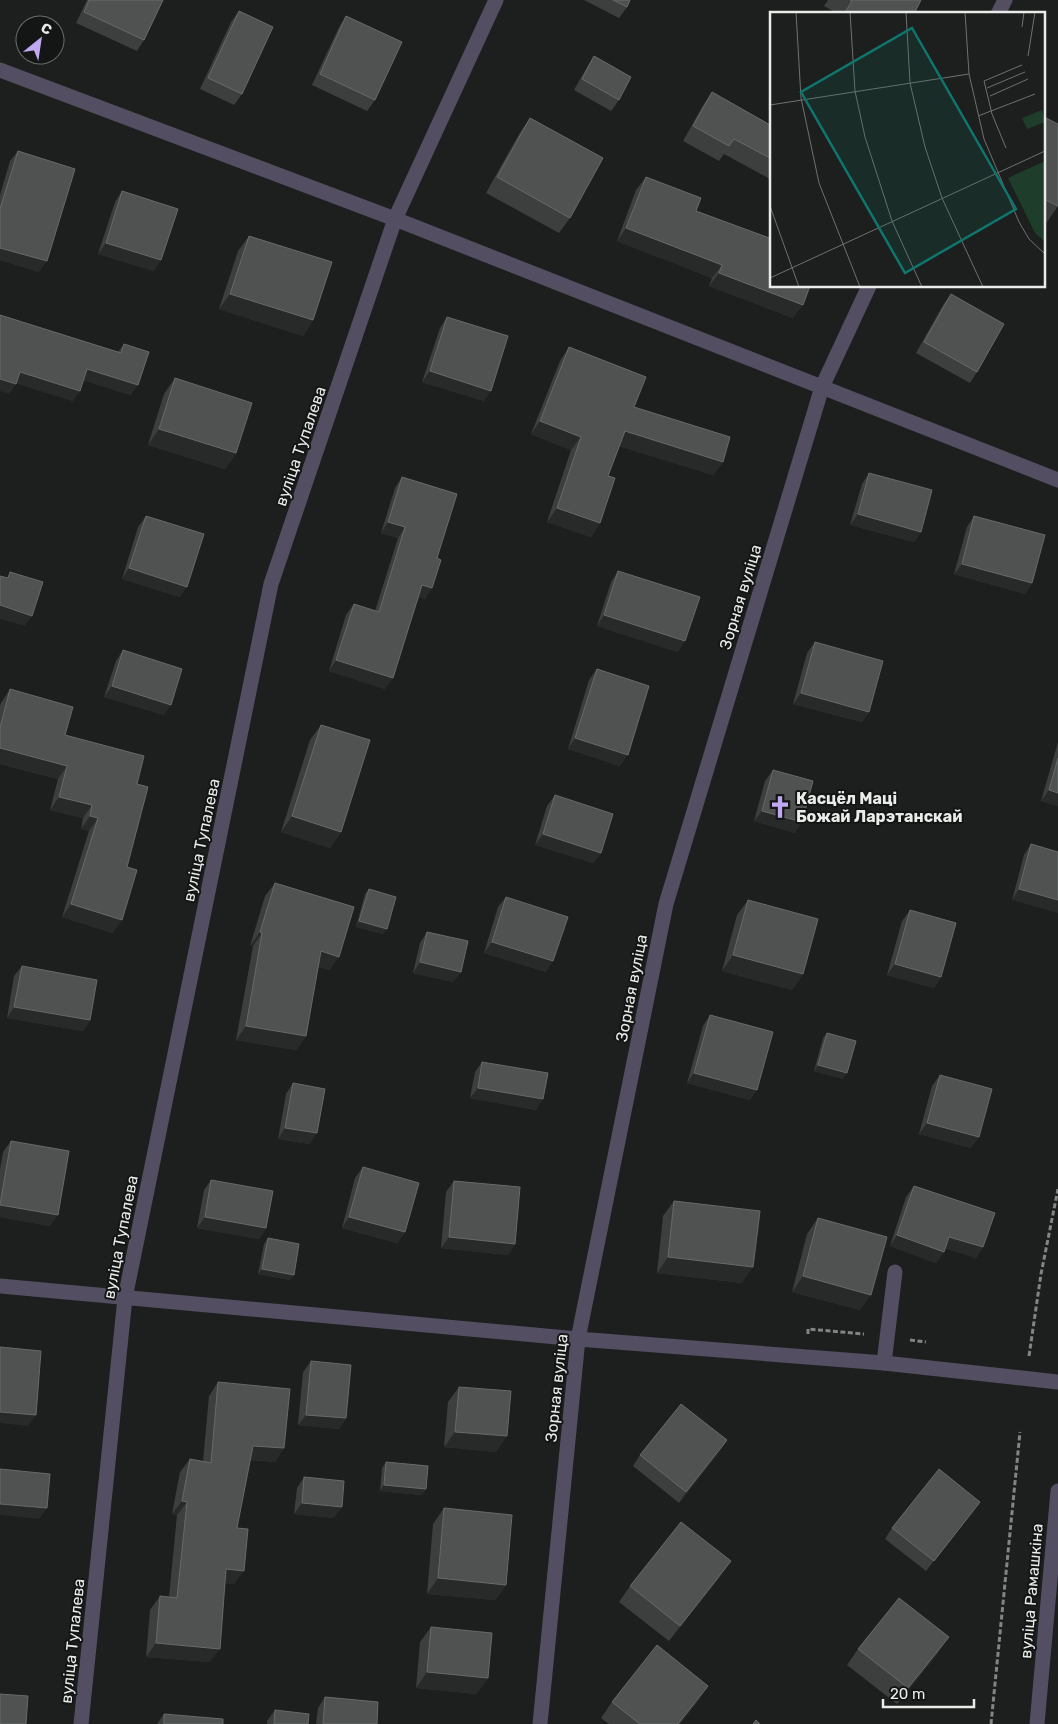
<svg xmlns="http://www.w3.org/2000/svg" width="1058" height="1724" viewBox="0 0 1058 1724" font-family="Rubik,sans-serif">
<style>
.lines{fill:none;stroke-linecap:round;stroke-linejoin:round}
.path{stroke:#828583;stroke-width:3;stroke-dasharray:5 2.5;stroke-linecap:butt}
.service{stroke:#534e61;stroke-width:15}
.minor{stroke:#534e61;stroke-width:15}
.tertiary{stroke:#534e61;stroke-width:15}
.wall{fill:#3c3f3d}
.shaded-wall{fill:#272a28}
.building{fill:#4f5250;stroke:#676a68}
.labels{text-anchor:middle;stroke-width:4;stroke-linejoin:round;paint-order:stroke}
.street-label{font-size:16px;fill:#eaecea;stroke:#131614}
.poi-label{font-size:16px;font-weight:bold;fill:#eaecea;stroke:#131614;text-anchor:start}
.inset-road{fill:none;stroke:#6e716f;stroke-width:1}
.view{fill:#0f766e;fill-opacity:0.15;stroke:#0f766e;stroke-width:2.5}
.inset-edge{fill:none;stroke:#eaecea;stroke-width:2.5}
</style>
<rect width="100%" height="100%" fill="#1c1f1d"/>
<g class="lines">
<!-- path -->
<g class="path">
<polyline points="808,1334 808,1329 864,1334"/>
<polyline points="910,1340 926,1342"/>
<polyline points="1029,1356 1041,1274 1058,1189"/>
<polyline points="991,1724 1020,1432"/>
</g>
<!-- service -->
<polyline class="service" points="884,1363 895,1272"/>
<!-- minor -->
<g class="minor">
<polyline points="998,14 1005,0"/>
<polyline points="0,70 395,219 1058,480"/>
<polyline points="0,1286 578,1339 884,1363 1058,1382"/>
<polyline points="81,1724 125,1298 271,584 395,219 496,0"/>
<polyline points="540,1724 578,1339 666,904 822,387 869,286"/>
</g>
<!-- tertiary -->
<polyline class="tertiary" points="1037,1724 1058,1491"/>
</g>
<!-- wall -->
<g class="wall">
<polygon points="87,0 163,0 144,40 137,51 76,23"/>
<polygon points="584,0 630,0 627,7 619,18"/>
<polygon points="828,0 921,0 914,14 838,14 824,6"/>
<polygon points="239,11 242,94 234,105 200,89 231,22"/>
<polygon points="346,16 375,100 367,111 312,85 339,27"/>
<polygon points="594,56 619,100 611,111 574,90 587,67"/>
<polygon points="712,92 772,126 772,180 724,154 719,161 683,141 702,107"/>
<polygon points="1044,117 1058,206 1047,222 1044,221"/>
<polygon points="530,118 570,218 559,233 486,193 519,134"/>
<polygon points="18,151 39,272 0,260 0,195 10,161"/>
<polygon points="646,177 696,211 793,318 709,286 712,278 617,241 636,190"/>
<polygon points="122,191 154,271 98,254 115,202"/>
<polygon points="249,236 313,320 303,336 219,309 238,251"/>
<polygon points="951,294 977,372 970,383 916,353 943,305"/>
<polygon points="0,315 118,352 124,344 131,395 83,380 73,401 16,383 9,394"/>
<polygon points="447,317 484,401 422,382 440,328"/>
<polygon points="569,347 634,407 723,462 713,475 619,446 608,476 600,523 591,537 547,522 571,450 531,434 560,361"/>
<polygon points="175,378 236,453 225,469 148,445 164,394"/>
<polygon points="869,473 921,532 914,542 850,525 862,484"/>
<polygon points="402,477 437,558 432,588 425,599 418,597 385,689 329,671 346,615 354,604 375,611 398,538 381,533 395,488"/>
<polygon points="146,516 180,597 122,579 138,527"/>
<polygon points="974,516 1032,583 1025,594 954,574 967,527"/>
<polygon points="618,571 678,652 597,626 611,582"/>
<polygon points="815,642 869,712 862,722 793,704 807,653"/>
<polygon points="123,650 164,715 104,697 116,661"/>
<polygon points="597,669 620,766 568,749 589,680"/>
<polygon points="10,689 65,735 137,784 127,867 113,933 62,917 89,831 81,829 83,818 50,810 58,779 0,764 0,706 1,703"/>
<polygon points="321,725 341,832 330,848 281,832 310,740"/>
<polygon points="1058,742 1058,806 1041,801"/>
<polygon points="773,770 795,833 754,821 765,781"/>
<polygon points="555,795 601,853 593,863 535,845 547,806"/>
<polygon points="1031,844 1058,852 1012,900 1024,855"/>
<polygon points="275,883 330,970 318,967 306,1036 296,1050 236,1040 253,946 250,946 265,896"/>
<polygon points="369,889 383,934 356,927 365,894"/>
<polygon points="506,897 546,972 484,953 498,907"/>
<polygon points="748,900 803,974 792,990 722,971 737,915"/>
<polygon points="910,910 941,977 934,988 887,975 902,921"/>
<polygon points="427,932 461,972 453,982 413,973 420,943"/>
<polygon points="22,966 90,1020 83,1031 7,1018 14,976"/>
<polygon points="710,1015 750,1100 687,1083 703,1026"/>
<polygon points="827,1033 843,1079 814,1071 823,1038"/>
<polygon points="482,1062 536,1110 470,1098 475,1072"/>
<polygon points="940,1075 971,1148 919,1134 932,1086"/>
<polygon points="293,1083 310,1144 278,1139 286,1094"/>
<polygon points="11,1141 50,1226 0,1217 0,1169 3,1152"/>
<polygon points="363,1167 405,1232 397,1243 342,1228 355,1178"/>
<polygon points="211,1180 266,1228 259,1239 197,1228 204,1190"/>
<polygon points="454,1181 515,1244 508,1255 441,1248 446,1192"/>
<polygon points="914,1186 983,1247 976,1258 945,1248 944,1252 936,1263 890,1246 906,1197"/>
<polygon points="674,1201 742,1283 657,1273 663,1216"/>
<polygon points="818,1218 860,1310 792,1292 807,1234"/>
<polygon points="268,1238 290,1280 258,1274 264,1244"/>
<polygon points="311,1361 346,1418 339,1429 298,1425 303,1372"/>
<polygon points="218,1382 284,1448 275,1462 250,1460 237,1528 234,1584 225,1583 210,1662 146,1657 150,1610 160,1596 169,1597 177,1515 172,1514 180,1472 190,1459 203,1461 209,1396"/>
<polygon points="459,1387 496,1452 444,1447 448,1402"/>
<polygon points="727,1440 720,1451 679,1503 633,1466 640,1455"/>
<polygon points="386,1462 426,1489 422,1495 380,1491 382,1468"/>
<polygon points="304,1477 334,1518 294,1514 297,1488"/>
<polygon points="980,1502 973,1512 926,1571 885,1539 892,1528"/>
<polygon points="444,1508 506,1585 495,1600 427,1594 433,1524"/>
<polygon points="720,1577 669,1641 619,1602 630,1586"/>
<polygon points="431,1627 477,1694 416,1688 420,1642"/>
<polygon points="858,1649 938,1653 897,1704 847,1665"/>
<polygon points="708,1686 698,1701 680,1724 609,1724 601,1718 612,1702"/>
<polygon points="325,1697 377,1724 316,1724 318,1708"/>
<polygon points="275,1710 308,1724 267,1724 267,1721"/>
<polygon points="164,1714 223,1724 157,1724"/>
</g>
<!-- shaded-wall -->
<g class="shaded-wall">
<polygon points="626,228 722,265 712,278 617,241"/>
<polygon points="106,243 161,260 154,271 98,254"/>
<polygon points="0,248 47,261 39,272 0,260"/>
<polygon points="719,273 803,305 793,318 709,286"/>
<polygon points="230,294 313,320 303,336 219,309"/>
<polygon points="87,369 138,385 131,395 80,379"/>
<polygon points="430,371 491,391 484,401 422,382"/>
<polygon points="20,372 80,391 73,401 12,382"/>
<polygon points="0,379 16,384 9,394 0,391"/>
<polygon points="540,421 581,437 571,450 531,434"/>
<polygon points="159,429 236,453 225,469 148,445"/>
<polygon points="625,431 723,462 713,475 615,445"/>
<polygon points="557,508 600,523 591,537 547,522"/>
<polygon points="858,514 921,532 914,542 850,525"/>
<polygon points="388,522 405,527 398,538 381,533"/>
<polygon points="962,564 1032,583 1025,594 954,574"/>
<polygon points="129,568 187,587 180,597 122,579"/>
<polygon points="422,585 432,588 425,599 415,596"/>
<polygon points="0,605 32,616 25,626 0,619"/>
<polygon points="604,615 685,641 678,652 597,626"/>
<polygon points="336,660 393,678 385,689 329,671"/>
<polygon points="112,686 171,705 164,715 104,697"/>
<polygon points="801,693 869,712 862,722 793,704"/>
<polygon points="575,738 628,755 620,766 568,749"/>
<polygon points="0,748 67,766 58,779 0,764"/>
<polygon points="1049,790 1058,793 1058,806 1041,801"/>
<polygon points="59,797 92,805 83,818 50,810"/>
<polygon points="762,811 802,822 795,833 754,821"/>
<polygon points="90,816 98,818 89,831 81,829"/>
<polygon points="292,816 341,832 330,848 281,832"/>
<polygon points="543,834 601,853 593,863 535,845"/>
<polygon points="1019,889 1058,900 1058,913 1012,900"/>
<polygon points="71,904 122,920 113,933 62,917"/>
<polygon points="359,921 387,929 383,934 356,927"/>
<polygon points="260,932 262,933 253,946 250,946"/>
<polygon points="492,942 553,961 546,972 484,953"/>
<polygon points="321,951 339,957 330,970 311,965"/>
<polygon points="733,955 803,974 792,990 722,971"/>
<polygon points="420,962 461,972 453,982 413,973"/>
<polygon points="895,964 941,977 934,988 887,975"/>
<polygon points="14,1007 90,1020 83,1031 7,1018"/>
<polygon points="246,1026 306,1036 296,1050 236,1040"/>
<polygon points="818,1065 847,1073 843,1079 814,1071"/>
<polygon points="694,1073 757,1090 750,1100 687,1083"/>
<polygon points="478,1088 543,1099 536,1110 470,1098"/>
<polygon points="927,1123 979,1137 971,1148 919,1134"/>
<polygon points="285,1128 317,1133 310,1144 278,1139"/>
<polygon points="0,1205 58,1215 50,1226 0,1217"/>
<polygon points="205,1217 266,1228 259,1239 197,1228"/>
<polygon points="349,1217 405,1232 397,1243 342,1228"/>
<polygon points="897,1235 944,1252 936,1263 890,1246"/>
<polygon points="449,1237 515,1244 508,1255 441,1248"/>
<polygon points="949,1237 983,1247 976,1258 942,1247"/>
<polygon points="668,1257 753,1267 742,1283 657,1273"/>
<polygon points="262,1269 294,1275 290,1280 258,1274"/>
<polygon points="803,1276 871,1295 860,1310 792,1292"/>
<polygon points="0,1412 36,1415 28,1426 0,1423"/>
<polygon points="306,1415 346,1418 339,1429 298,1425"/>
<polygon points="455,1432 507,1436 496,1452 444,1447"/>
<polygon points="727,1440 720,1451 679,1503 686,1492"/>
<polygon points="253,1446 284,1448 275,1462 243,1459"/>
<polygon points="384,1485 426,1489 422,1495 380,1491"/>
<polygon points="182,1501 187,1502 177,1515 172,1514"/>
<polygon points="980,1502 973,1512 926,1571 934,1561"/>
<polygon points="302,1503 342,1507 334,1518 294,1514"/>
<polygon points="0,1504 47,1508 39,1519 0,1515"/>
<polygon points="731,1561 720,1577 669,1641 680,1626"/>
<polygon points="226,1569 244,1571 234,1584 217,1583"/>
<polygon points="438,1578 506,1585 495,1600 427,1594"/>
<polygon points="949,1637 938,1653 897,1704 908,1688"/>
<polygon points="156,1643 220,1649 210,1662 146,1657"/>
<polygon points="427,1672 488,1678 477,1694 416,1688"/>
<polygon points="708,1686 698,1701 680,1724 678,1724"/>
</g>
<!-- building -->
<g class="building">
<polygon points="89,0 163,0 144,40 84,12"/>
<polygon points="613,0 630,0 627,7"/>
<polygon points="850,0 921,0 914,14 844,14 852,1"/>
<polygon points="239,11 273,27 242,94 208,78"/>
<polygon points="346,16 402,42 375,100 320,74"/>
<polygon points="594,56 631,77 619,100 582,79"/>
<polygon points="712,92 772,126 772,159 734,139 729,146 693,126"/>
<polygon points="1044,117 1058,124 1058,206 1044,199"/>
<polygon points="530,118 603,158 570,218 497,177"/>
<polygon points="18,151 75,169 47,261 0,248 0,209"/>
<polygon points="646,177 701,198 696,211 772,239 772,286 810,286 803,305 719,273 722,265 626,228"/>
<polygon points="122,191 178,209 161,260 106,243"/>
<polygon points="249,236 332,262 313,320 230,294"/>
<polygon points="951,294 1004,324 977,372 924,342"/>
<polygon points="0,315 121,353 124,344 149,352 138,385 87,369 80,391 20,372 16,384 0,379"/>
<polygon points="447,317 508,336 491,391 430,371"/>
<polygon points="569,347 646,377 634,407 730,437 723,462 625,431 608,476 615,478 600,523 557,508 581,437 540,421"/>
<polygon points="175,378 252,403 236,453 159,429"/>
<polygon points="869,473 932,490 921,532 858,514"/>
<polygon points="402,477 457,494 437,558 441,560 432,588 422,585 393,678 336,660 354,604 379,612 405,527 388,522"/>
<polygon points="146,516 204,534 187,587 129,568"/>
<polygon points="974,516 1045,535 1032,583 962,564"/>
<polygon points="618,571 700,597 685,641 604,615"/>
<polygon points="10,572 43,582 32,616 0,605 0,576 8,578"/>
<polygon points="815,642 883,661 869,712 801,693"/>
<polygon points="123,650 182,669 171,705 112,686"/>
<polygon points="597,669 649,686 628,755 575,738"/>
<polygon points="10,689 73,707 65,735 144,756 137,784 148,787 127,867 137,870 122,920 71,904 98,818 90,816 92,805 59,797 67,766 0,748 0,728"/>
<polygon points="321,725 370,740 341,832 292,816"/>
<polygon points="1058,758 1058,793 1049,790"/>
<polygon points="773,770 813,781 802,822 762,811"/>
<polygon points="555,795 613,814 601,853 543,834"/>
<polygon points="1031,844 1058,852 1058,900 1019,889"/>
<polygon points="275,883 354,907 339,957 321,951 306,1036 246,1026 262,933 260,932"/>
<polygon points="369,889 396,897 387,929 359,921"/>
<polygon points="506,897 568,917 553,961 492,942"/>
<polygon points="748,900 818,919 803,974 733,955"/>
<polygon points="910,910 956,923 941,977 895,964"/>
<polygon points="427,932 468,941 461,972 420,962"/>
<polygon points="22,966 97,980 90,1020 14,1007"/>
<polygon points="710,1015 773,1032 757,1090 694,1073"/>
<polygon points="827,1033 856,1041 847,1073 818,1065"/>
<polygon points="482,1062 548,1073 543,1099 478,1088"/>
<polygon points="940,1075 992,1089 979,1137 927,1123"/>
<polygon points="293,1083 325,1089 317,1133 285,1128"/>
<polygon points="11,1141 69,1151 58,1215 0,1205"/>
<polygon points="363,1167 419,1183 405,1232 349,1217"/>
<polygon points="211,1180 273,1191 266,1228 205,1217"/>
<polygon points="454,1181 520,1187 515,1244 449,1237"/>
<polygon points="914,1186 995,1213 983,1247 949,1237 944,1252 897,1235"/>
<polygon points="674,1201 760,1211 753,1267 668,1257"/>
<polygon points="818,1218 887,1237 871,1295 803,1276"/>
<polygon points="268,1238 299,1244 294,1275 262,1269"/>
<polygon points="0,1347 41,1351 36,1415 0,1412"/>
<polygon points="311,1361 351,1365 346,1418 306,1415"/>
<polygon points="218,1382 290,1389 284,1448 253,1446 237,1528 248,1529 244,1571 226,1569 220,1649 156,1643 160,1596 177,1598 187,1502 182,1501 190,1459 211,1463"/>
<polygon points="459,1387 511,1391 507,1436 455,1432"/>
<polygon points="681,1404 727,1440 686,1492 640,1455"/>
<polygon points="386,1462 428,1466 426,1489 384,1485"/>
<polygon points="0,1469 50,1474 47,1508 0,1504"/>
<polygon points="939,1469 980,1502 934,1561 892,1528"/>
<polygon points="304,1477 344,1481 342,1507 302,1503"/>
<polygon points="444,1508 512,1515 506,1585 438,1578"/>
<polygon points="681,1522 731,1561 680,1626 630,1586"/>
<polygon points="899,1598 949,1637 908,1688 858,1649"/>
<polygon points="431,1627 492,1633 488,1678 427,1672"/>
<polygon points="657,1645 708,1686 678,1724 640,1724 612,1702"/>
<polygon points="0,1694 28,1696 26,1724 0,1724"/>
<polygon points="325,1697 378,1702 377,1724 323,1724"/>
<polygon points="275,1710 309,1714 308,1724 274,1724"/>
<polygon points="164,1714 223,1719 223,1724 164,1724"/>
<polygon points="756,1720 760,1724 753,1724"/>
</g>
<!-- icons -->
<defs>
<symbol id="church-bare" viewBox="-9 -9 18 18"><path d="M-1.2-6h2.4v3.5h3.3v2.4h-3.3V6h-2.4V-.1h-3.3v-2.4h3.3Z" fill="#c1a8f3" stroke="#131614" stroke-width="2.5" paint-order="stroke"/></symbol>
</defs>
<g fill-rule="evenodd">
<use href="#church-bare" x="764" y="791" width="32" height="32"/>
</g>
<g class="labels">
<!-- street labels -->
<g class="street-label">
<text transform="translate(300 446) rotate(-71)" y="6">вуліца Тупалева</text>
<text transform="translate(740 597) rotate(-73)" y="6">Зорная вуліца</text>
<text transform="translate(201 840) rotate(-78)" y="6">вуліца Тупалева</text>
<text transform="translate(631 988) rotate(-79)" y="6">Зорная вуліца</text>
<text transform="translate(120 1237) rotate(-79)" y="6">вуліца Тупалева</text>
<text transform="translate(556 1388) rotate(-84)" y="6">Зорная вуліца</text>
<text transform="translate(1031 1591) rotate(-85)" y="6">вуліца Рамашкіна</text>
<text transform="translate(72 1641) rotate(-84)" y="6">вуліца Тупалева</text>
</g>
<!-- poi labels -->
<g class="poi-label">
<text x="796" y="804">Касцёл Маці<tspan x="796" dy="18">Божай Ларэтанскай</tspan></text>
</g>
</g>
<!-- overview -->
<g transform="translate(770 12)">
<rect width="275" height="275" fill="#1c1f1d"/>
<path d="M272,98L275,110L257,117L252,106ZM275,149V230L265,221L238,166Z" fill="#1e3d2b"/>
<path class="inset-road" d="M26,0L31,86L49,171L90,275M80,0L85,79L95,125L122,209L152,275M136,0L140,71L155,135L172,186L213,275M195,0L199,62L214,127L249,210L259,227L275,242M252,15L254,0M258,44L265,0M217,76L255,60M220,84L258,67M0,93L199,62M208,104L265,82M236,136L222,102L214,69L252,53M0,194L29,275M0,266L275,139"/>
<path class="view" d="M142,16L246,197L135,261L31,80Z"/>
<rect width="275" height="275" class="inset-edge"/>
</g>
<!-- north arrow -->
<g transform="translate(40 40) rotate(30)"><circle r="24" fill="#131614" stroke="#696c6a"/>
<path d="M0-4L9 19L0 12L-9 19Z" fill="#c1a8f3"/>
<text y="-8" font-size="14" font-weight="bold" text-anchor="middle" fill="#eaecea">С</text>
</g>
<!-- scale -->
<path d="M883 1699v8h91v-8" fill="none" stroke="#eaecea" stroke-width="2.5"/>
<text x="890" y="1699" font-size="15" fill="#eaecea" stroke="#131614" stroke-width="4" paint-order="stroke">20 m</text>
</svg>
